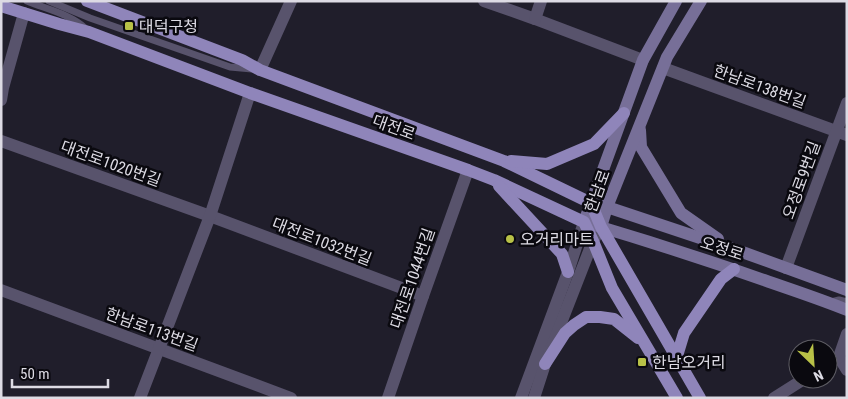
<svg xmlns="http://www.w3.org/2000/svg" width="848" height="399" viewBox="0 0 848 399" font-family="'Roboto Condensed','Noto Sans KR',sans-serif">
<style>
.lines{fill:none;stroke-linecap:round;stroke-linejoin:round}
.lane{stroke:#58536c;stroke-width:7}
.street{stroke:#58536c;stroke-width:12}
.secondary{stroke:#776f98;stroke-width:12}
.primary{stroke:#8f85ba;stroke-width:12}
.poi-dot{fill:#b8c147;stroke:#0a090f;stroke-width:2}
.labels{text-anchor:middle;stroke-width:5;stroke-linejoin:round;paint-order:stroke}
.poi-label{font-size:16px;fill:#dddbe4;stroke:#0a090f;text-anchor:start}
.street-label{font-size:16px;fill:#dddbe4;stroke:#0a090f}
</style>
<rect width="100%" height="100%" fill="#201e2b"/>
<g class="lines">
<!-- lane -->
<g class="lane">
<path d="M27,1C46,9 70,14 85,28"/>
<polyline points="49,1 90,18 230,67 252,69"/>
<polyline points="831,302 839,300 847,302"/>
</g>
<!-- street -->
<g class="street">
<polyline points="484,1 535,19 643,60"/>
<polyline points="535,19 541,1"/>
<polyline points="663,68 847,135"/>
<polyline points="260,70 291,1"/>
<polyline points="1,100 3,88 24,13"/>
<polyline points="1,141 210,216 423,296"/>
<polyline points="786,268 847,103"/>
<polyline points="1,290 291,398"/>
<polyline points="839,357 847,370"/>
<polyline points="828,364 839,357 847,334"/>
<polyline points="140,398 210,216 250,93"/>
<polyline points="388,398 423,296 468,170"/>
<polyline points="521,398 568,272 584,222"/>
<polyline points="534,398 545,364 593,241 601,227"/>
<polyline points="774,398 804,379"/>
</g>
<!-- secondary -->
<g class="secondary">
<path d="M676,1L643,60L584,222C645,240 704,259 764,280C792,290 820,299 847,310"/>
<polyline points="640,130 641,147 681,213 718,239"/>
<polyline points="591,203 607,207 745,253 847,290"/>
<polyline points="601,227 607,207 667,57 701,1"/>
</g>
<!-- primary -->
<g class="primary">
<polyline points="87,1 242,60 260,70 504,161 591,203 601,227 700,398"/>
<polyline points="1,6 59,24 89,32 250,93 468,170 494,180 584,222 593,241 612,288 677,398"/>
<polyline points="511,161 547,164 594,144 624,113"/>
<polyline points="499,186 562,254 568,272"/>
<polyline points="677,356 684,333 721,279 734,269"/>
<polyline points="545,364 565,333 574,325 586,317 600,317 614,319 638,338"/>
</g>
</g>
<!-- markers -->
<g class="poi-dot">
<rect x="124" y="21" width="10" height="10" rx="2.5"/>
<circle cx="510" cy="239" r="5"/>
<rect x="637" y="357" width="10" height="10" rx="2.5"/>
</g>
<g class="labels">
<!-- poi labels -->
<g class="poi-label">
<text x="139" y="32">대덕구청</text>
<text x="520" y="245">오거리마트</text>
<text x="652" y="368">한남오거리</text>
</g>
<!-- street labels -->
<g class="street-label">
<text transform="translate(760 86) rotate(20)" y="6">한남로138번길</text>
<text transform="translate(394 127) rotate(20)" y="6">대전로</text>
<text transform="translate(111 163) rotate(20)" y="6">대전로1020번길</text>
<text transform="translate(801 180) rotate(-70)" y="6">오정로9번길</text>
<text transform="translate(597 191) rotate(-70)" y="6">한남로</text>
<text transform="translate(322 241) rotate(21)" y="6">대전로1032번길</text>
<text transform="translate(722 248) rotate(18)" y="6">오정로</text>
<text transform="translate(412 278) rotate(-71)" y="6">대전로1044번길</text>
<text transform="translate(152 329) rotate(20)" y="6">한남로113번길</text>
</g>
</g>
<!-- border -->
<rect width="848" height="399" fill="none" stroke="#dddbe4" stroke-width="5"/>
<!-- north arrow -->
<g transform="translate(813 364) rotate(155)"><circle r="24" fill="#0a090f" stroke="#5e5d64"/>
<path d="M0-4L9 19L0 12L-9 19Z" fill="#b8c147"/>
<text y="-8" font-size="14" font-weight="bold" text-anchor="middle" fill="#dddbe4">N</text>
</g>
<!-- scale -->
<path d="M12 379v8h96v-8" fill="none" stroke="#dddbe4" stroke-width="2.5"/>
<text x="20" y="379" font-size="15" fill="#dddbe4" stroke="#0a090f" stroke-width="4" paint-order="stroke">50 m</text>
</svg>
